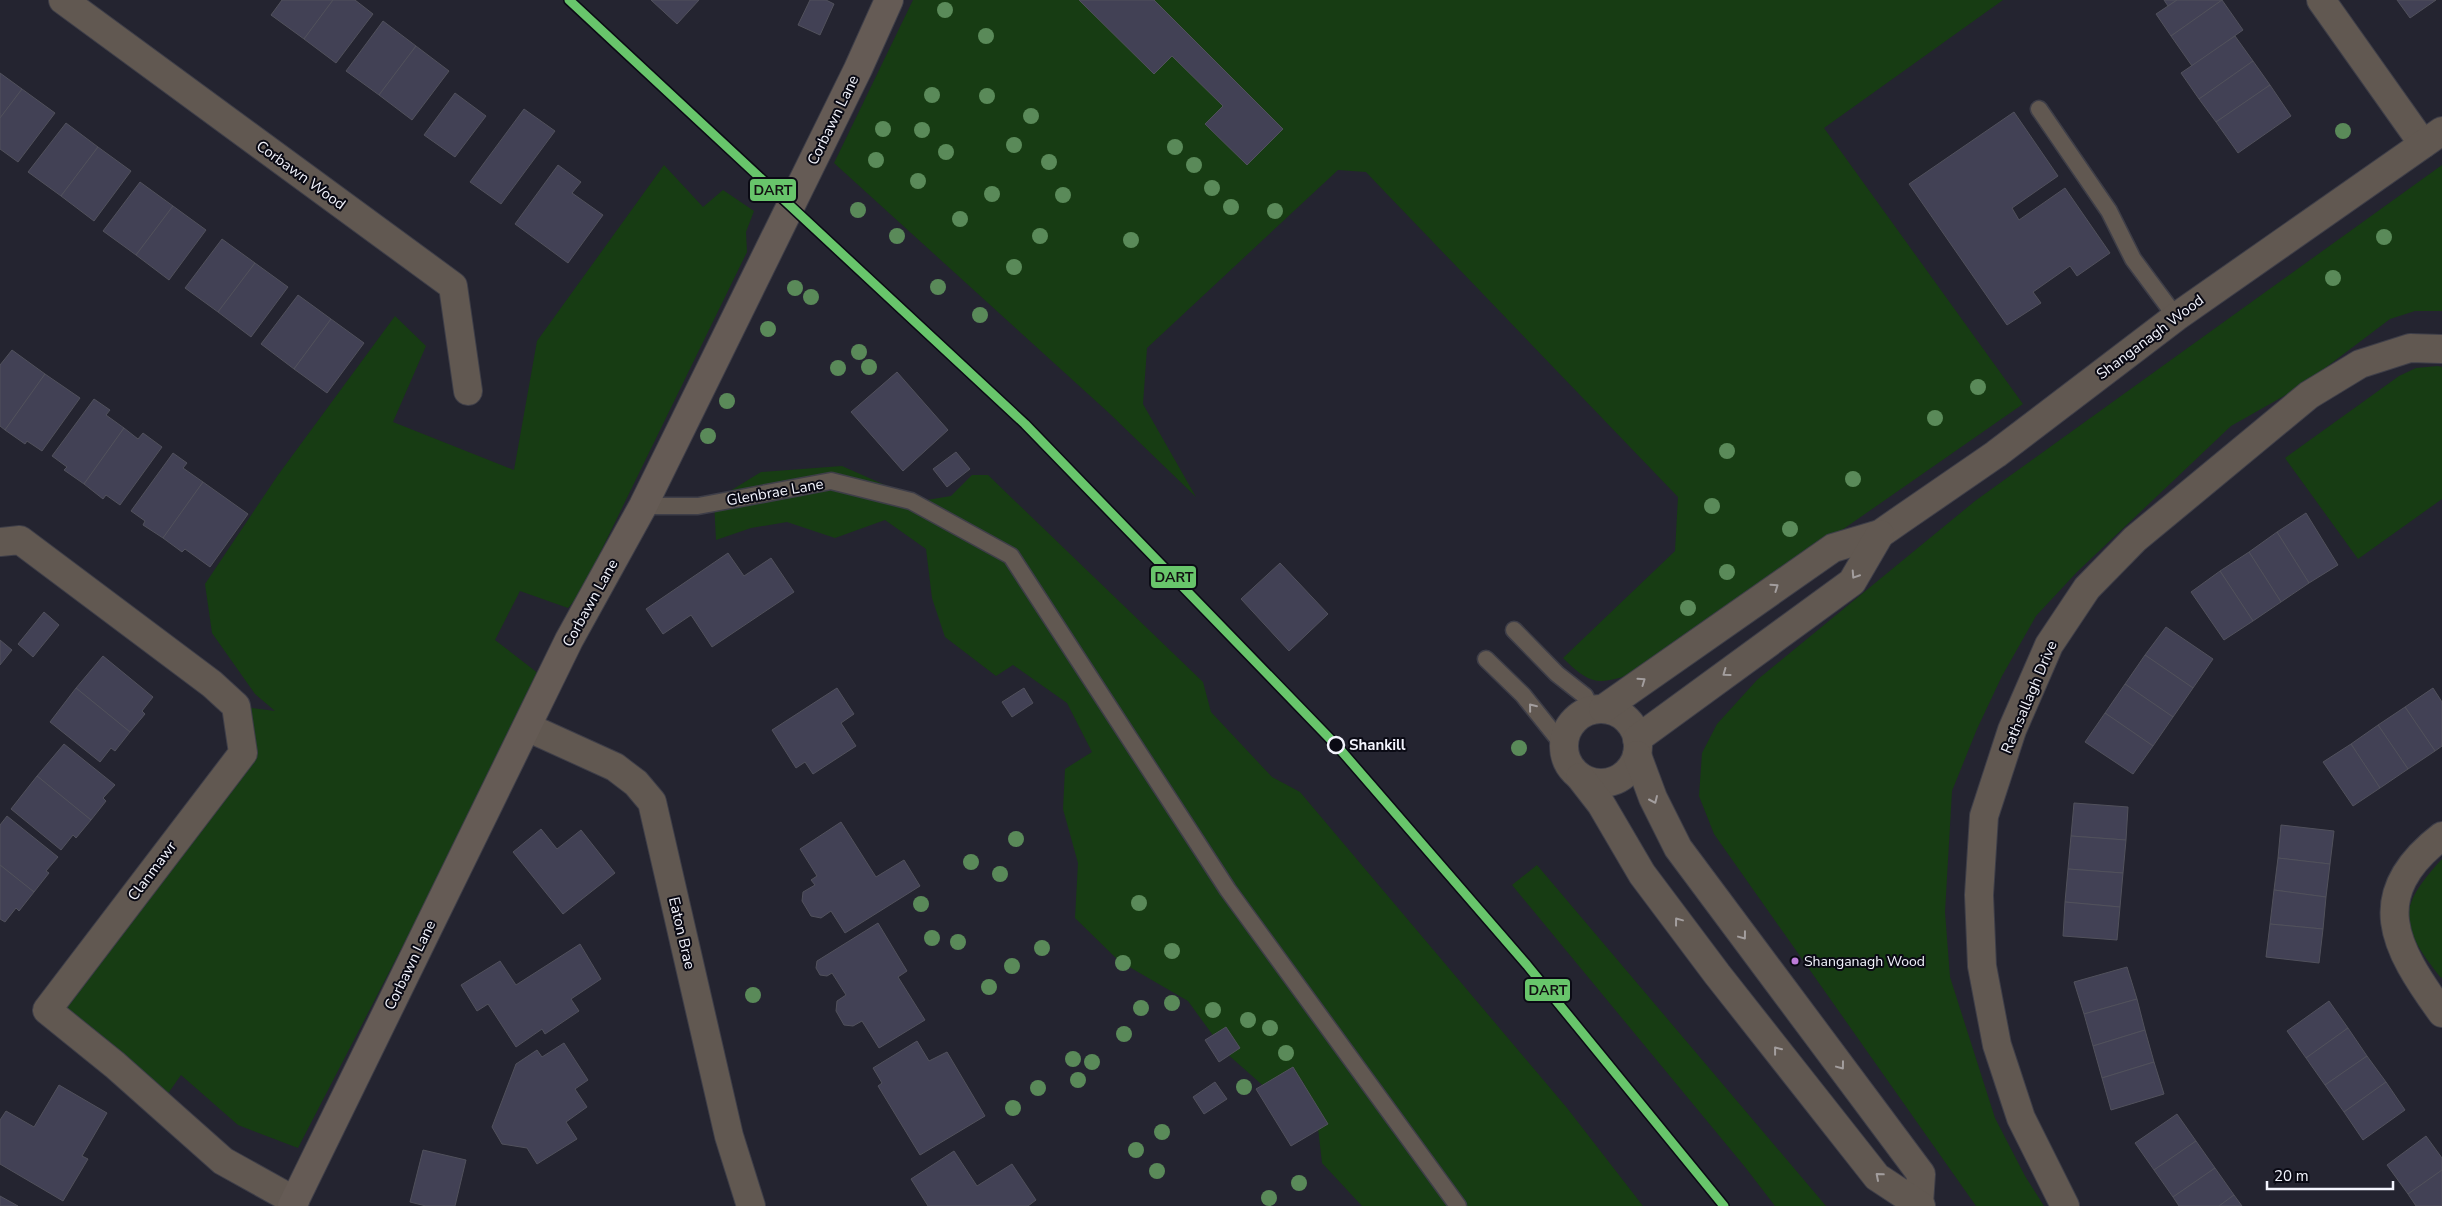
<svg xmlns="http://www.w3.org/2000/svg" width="2442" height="1206" viewBox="0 0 2442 1206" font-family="'Nunito Sans',sans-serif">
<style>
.green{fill:#173c13}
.building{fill:#424155;stroke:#51515c}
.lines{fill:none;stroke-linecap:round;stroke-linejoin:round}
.lane-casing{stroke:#3e3e48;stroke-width:19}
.street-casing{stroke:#3e3e48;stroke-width:30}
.secondary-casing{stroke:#3e3e48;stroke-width:30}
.lane{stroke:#615851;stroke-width:16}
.street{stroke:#615851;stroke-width:28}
.secondary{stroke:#655b55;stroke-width:28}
.rail-1-casing{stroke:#0a0a14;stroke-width:12}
.rail-1{stroke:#68c56b;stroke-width:9}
.tree{fill:#5a8a59}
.oneway{stroke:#a39e9e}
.stop-dot{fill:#0a0a14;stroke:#f3f4fd;stroke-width:2.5}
.bus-dot{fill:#bd7bd9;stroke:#0a0a14;stroke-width:2}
.labels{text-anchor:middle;stroke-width:4;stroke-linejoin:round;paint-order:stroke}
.bus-label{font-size:14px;fill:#f3f4fd;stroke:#0a0a14;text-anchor:start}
.street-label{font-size:15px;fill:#f3f4fd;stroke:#0a0a14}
.stop-label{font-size:15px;font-weight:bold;fill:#f3f4fd;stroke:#0a0a14;text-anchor:start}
.line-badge{stroke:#0a0a14;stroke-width:2}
.pale-badge-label{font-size:14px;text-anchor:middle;font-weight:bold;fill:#111}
</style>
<rect width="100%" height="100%" fill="#242430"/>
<!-- green -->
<g class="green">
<path d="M913,0H2003L1824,128L2023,404L1638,672C1600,684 1593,688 1563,658L1675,551L1678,497L1385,192L1366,172L1338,170L1147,348L1143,404L1196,497L1109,413L834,163Z"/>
<polygon points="664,165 703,207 723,190 754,211 746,232 747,252 579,596 568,608 520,591 495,640 539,674 443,868 298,1148 238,1125 181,1075 160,1105 47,1010 243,753 236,706 275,711 255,694 212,633 205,584 278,475 395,316 426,346 393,422 514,470 537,341"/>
<polygon points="2442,165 2442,311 2415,311 2390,319 2300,387 2231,426 2077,572 2036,616 2002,676 1977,729 1952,791 1945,912 1950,977 1995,1118 2025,1176 2044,1206 1976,1206 1714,834 1699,796 1702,753 1717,724 1757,680 1975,501"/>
<polygon points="2438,366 2442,367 2442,499 2358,559 2285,458 2399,376 2416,368"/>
<polygon points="842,466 921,501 951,496 972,475 988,475 1203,682 1211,712 1272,777 1300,792 1567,1108 1643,1206 1362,1206 1322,1163 1318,1128 1303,1081 1268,1090 1225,1052 1188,1001 1119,961 1075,918 1078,863 1063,809 1065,769 1092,752 1067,703 1013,665 996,676 945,637 932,598 926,549 885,520 835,538 787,522 751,528 716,540 714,501 761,472"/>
<path d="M2442,859V977L2441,978C2399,925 2396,909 2442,859Z"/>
<polygon points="1537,865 1826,1206 1775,1206 1745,1167 1512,885"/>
</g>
<!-- building -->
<g class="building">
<polygon points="282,0 333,0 304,39 271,15"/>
<polygon points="333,0 355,0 373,14 336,63 304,39"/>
<polygon points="651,0 699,0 677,24"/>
<polygon points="810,0 826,0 834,4 820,35 798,25"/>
<polygon points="1079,0 1154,0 1283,129 1247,165 1205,124 1223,106 1172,56 1154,74"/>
<polygon points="2164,0 2177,0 2168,6"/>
<polygon points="2177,0 2222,0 2171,36 2156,14"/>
<polygon points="2222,0 2243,30 2192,66 2171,36"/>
<polygon points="2397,0 2436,0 2410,18"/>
<polygon points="383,21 416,46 379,95 346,71"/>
<polygon points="2235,36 2253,61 2199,99 2181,73"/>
<polygon points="416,46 449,71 412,120 379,95"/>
<polygon points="2253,61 2270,85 2216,122 2199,99"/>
<polygon points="0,73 22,89 0,118"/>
<polygon points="2270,85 2291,116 2238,153 2216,122"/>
<polygon points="22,89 55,113 18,162 0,149 0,118"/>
<polygon points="455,93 486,116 455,157 424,135"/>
<polygon points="524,109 555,131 501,204 470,182"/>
<polygon points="2014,112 2058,176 2012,208 2019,220 2065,188 2110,253 2077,276 2070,266 2033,292 2041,303 2007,325 1909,184"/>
<polygon points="66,123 98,147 61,196 28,172"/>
<polygon points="98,147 131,171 94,221 61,196"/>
<polygon points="558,165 581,182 572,193 603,215 568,263 515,224"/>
<polygon points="140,182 173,206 136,255 103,231"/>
<polygon points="173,206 206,230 169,280 136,255"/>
<polygon points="222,239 255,263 218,312 185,288"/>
<polygon points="255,263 288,287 251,337 218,312"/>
<polygon points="298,295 331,319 294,369 261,344"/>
<polygon points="331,319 364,343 327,393 294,369"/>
<polygon points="12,350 45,374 5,430 0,426 0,365"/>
<polygon points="897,372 948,430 903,471 851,412"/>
<polygon points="45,374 80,398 42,451 27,441 25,444 5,430"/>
<polygon points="94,399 110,410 106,415 124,428 84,484 64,470 67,467 52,456"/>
<polygon points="124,428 138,439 143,433 162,447 120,505 106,495 103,499 84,484"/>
<polygon points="956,452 970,469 947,487 933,469"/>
<polygon points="173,453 187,463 183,468 203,482 163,538 143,525 145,521 131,511"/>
<polygon points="203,482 248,514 210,567 185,549 182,552 163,538"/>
<polygon points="2306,513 2338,565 2309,583 2277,532"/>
<polygon points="2277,532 2309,583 2281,602 2249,552"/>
<polygon points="2249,552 2281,602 2253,621 2220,571"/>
<polygon points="728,553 744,576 771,558 794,592 712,647 691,615 663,634 646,609"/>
<polygon points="1280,563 1328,614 1289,651 1241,599"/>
<polygon points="2220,571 2253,621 2224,640 2191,592"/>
<polygon points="44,612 59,625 33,657 18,644"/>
<polygon points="2166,627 2213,659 2193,688 2145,655"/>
<polygon points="0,640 12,650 0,665"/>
<polygon points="2145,655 2193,688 2173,717 2125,684"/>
<polygon points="103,656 153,697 142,711 145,714 130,732 76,688"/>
<polygon points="2125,684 2173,717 2153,746 2105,713"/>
<polygon points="76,688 130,732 115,751 111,748 100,762 50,722"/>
<polygon points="837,688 854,714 841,723 856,746 813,774 805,762 796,768 772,730"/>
<polygon points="1024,688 1033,703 1012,717 1002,702"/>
<polygon points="2433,688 2442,702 2442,746 2435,751 2405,707"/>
<polygon points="2405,707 2435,751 2408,769 2378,725"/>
<polygon points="2105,713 2153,746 2133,774 2085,742"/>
<polygon points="2378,725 2408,769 2380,788 2351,744"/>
<polygon points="64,744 115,785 103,798 106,801 91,820 37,776"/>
<polygon points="2351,744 2380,788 2353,806 2323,762"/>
<polygon points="37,776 91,820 76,838 73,835 61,850 11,809"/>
<polygon points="2074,803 2128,807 2126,840 2071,836"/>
<polygon points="7,816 58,857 46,871 49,873 34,892 0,865 0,825"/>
<polygon points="841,822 876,877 904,860 920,886 845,933 831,911 821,918 811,916 802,901 803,892 815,885 811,880 817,876 800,849"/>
<polygon points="2281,825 2334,831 2330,864 2278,858"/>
<polygon points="541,829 557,849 581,830 615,873 563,914 513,852"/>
<polygon points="2071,836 2126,840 2123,873 2068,869"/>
<polygon points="2278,858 2330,864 2326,897 2274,890"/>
<polygon points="0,865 34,892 19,911 16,908 5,922 0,919"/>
<polygon points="2068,869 2123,873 2120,907 2065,902"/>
<polygon points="2274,890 2326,897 2323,929 2270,924"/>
<polygon points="2065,902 2120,907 2117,940 2063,936"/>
<polygon points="878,923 907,971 898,977 925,1020 879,1048 862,1021 853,1026 844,1025 836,1011 837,1001 846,995 832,973 827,976 820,975 816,968 817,961"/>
<polygon points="2270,924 2323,929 2319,963 2266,957"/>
<polygon points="580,944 601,979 571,999 579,1011 545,1034 542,1029 516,1047 488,1004 477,1011 461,985 500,961 516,985"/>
<polygon points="2127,967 2137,999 2084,1014 2074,982"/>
<polygon points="2137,999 2145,1030 2093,1046 2084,1014"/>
<polygon points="2329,1001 2348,1028 2306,1058 2287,1031"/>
<polygon points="1226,1027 1240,1048 1219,1062 1205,1040"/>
<polygon points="2348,1028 2367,1056 2325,1085 2306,1058"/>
<polygon points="2145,1030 2154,1062 2102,1078 2093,1046"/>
<polygon points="917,1041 929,1061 947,1052 985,1116 920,1155 878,1086 882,1083 873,1068"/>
<polygon points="564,1043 588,1080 575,1089 587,1107 566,1122 577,1139 537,1164 527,1148 502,1144 492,1127 516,1064 537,1050 542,1057"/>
<polygon points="2367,1056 2386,1082 2344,1112 2325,1085"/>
<polygon points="2154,1062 2164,1094 2111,1110 2102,1078"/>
<polygon points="1293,1067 1328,1124 1291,1146 1256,1089"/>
<polygon points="1215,1082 1227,1099 1204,1114 1193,1097"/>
<polygon points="2386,1082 2405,1110 2363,1140 2344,1112"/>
<polygon points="59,1085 107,1113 82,1156 88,1159 63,1201 0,1164 0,1120 6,1111 34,1127"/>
<polygon points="2177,1114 2196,1141 2154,1170 2135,1143"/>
<polygon points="2426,1136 2442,1158 2442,1170 2408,1194 2387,1165"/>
<polygon points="2196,1141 2215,1168 2173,1197 2154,1170"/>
<polygon points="423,1150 466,1160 455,1206 426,1206 410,1202"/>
<polygon points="954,1151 977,1186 1012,1164 1036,1200 1028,1206 928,1206 911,1179"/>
<polygon points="2215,1168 2234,1195 2219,1206 2179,1206 2173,1197"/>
<polygon points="2442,1170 2442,1206 2416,1206 2408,1194"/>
<polygon points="2234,1195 2242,1206 2219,1206"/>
<polygon points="0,1196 18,1206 0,1206"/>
</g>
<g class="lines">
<defs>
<g id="lane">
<polyline points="2039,109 2109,211 2133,259 2176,317"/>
<polyline points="643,506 698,506 831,481 911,501 1011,556 1228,890 1458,1206"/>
<polyline points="1514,630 1557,674 1585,696 1592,710"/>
<polyline points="1486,659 1523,695 1563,745"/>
</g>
<g id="street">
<polyline points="63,0 453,286 468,391"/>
<polyline points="2321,0 2423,144"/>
<polyline points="0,542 20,540 212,684 236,706 243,753 47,1010 115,1065 223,1161 295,1201"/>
<circle cx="1601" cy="746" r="37"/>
<polyline points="1603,709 1833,548 1880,534 1903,518 1996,454 2176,317 2442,131"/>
<polyline points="527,727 615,767 636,783 652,802 729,1136 751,1206"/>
<polyline points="1637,739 1852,582 1880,534"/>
<polyline points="1637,755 1653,798 1678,848 1921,1174 1919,1203"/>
<polyline points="1580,777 1601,804 1642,874 1717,974 1877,1177 1921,1206"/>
<path d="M2442,836C2365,895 2394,947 2442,1013"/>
<polyline points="2065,1206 2021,1118 1997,1045 1982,966 1979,895 1984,816 2012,730 2049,645 2087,588 2135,539 2309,395 2360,364 2410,348 2442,349"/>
</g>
<polyline id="secondary" points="292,1206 569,640 643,506 858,69 889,0"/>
</defs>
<!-- lane casing -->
<use href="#lane" class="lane-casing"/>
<!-- street casing -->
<use href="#street" class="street-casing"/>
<!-- secondary casing -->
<use href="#secondary" class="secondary-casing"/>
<!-- lane -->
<use href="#lane" class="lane"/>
<!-- street -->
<use href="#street" class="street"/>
<!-- secondary -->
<use href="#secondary" class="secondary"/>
<defs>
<polyline id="rail-1" points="569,0 1025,424 1338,747 1527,965 1724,1206"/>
</defs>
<!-- rail-1 casing -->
<use href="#rail-1" class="rail-1-casing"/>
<!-- rail-1 -->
<use href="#rail-1" class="rail-1"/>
</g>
<!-- trees -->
<g class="tree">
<circle cx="945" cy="10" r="8"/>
<circle cx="986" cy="36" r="8"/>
<circle cx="932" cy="95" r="8"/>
<circle cx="987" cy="96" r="8"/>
<circle cx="1031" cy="116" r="8"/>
<circle cx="883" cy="129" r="8"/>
<circle cx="922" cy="130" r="8"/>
<circle cx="2343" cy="131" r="8"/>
<circle cx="1014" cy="145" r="8"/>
<circle cx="1175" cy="147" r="8"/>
<circle cx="946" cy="152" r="8"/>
<circle cx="876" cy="160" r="8"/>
<circle cx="1049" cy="162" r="8"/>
<circle cx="1194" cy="165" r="8"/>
<circle cx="918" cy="181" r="8"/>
<circle cx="1212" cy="188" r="8"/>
<circle cx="992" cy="194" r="8"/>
<circle cx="1063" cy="195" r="8"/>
<circle cx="1231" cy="207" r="8"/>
<circle cx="858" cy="210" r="8"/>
<circle cx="1275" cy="211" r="8"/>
<circle cx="960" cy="219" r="8"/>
<circle cx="897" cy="236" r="8"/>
<circle cx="1040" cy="236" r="8"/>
<circle cx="2384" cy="237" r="8"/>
<circle cx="1131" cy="240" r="8"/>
<circle cx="1014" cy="267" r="8"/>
<circle cx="2333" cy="278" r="8"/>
<circle cx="938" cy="287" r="8"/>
<circle cx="795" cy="288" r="8"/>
<circle cx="811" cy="297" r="8"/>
<circle cx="980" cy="315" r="8"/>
<circle cx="768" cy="329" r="8"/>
<circle cx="859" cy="352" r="8"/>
<circle cx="869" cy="367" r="8"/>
<circle cx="838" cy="368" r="8"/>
<circle cx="1978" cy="387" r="8"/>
<circle cx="727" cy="401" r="8"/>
<circle cx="1935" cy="418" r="8"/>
<circle cx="708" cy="436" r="8"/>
<circle cx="1727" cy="451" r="8"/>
<circle cx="1853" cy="479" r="8"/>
<circle cx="1712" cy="506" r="8"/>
<circle cx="1790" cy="529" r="8"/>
<circle cx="1727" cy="572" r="8"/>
<circle cx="1688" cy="608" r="8"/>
<circle cx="1519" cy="748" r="8"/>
<circle cx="1016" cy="839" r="8"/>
<circle cx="971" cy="862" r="8"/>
<circle cx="1000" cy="874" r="8"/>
<circle cx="1139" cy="903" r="8"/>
<circle cx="921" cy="904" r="8"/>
<circle cx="932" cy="938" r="8"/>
<circle cx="958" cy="942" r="8"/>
<circle cx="1042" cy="948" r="8"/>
<circle cx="1172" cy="951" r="8"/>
<circle cx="1123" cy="963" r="8"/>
<circle cx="1012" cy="966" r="8"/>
<circle cx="989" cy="987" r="8"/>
<circle cx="753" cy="995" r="8"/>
<circle cx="1172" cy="1003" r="8"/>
<circle cx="1141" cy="1008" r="8"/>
<circle cx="1213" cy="1010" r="8"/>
<circle cx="1248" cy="1020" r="8"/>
<circle cx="1270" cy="1028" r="8"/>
<circle cx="1124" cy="1034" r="8"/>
<circle cx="1286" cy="1053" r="8"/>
<circle cx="1073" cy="1059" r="8"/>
<circle cx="1092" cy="1062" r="8"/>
<circle cx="1078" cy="1080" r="8"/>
<circle cx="1244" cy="1087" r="8"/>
<circle cx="1038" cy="1088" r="8"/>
<circle cx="1013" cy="1108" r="8"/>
<circle cx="1162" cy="1132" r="8"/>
<circle cx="1136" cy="1150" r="8"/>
<circle cx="1157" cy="1171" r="8"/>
<circle cx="1299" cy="1183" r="8"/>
<circle cx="1269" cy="1198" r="8"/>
</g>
<!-- one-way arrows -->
<defs><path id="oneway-chevron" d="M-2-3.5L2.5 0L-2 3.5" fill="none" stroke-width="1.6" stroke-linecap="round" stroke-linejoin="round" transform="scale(1.25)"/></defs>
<g class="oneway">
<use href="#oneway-chevron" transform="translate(1855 575) rotate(123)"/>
<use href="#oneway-chevron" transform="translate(1775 587) rotate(-35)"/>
<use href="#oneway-chevron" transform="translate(1726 673) rotate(144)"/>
<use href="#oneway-chevron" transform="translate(1642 681) rotate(-35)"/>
<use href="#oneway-chevron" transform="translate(1532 707) rotate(-129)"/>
<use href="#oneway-chevron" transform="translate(1654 800) rotate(66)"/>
<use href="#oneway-chevron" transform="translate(1678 921) rotate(-127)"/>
<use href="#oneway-chevron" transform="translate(1743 936) rotate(53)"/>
<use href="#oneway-chevron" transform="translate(1777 1050) rotate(-128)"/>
<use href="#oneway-chevron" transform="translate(1841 1066) rotate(53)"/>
<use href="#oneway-chevron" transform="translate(1879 1176) rotate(-139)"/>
</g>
<!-- markers -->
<circle class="stop-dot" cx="1336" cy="745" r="8"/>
<circle class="bus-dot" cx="1795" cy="961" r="4.5"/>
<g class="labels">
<!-- bus labels -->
<g class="bus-label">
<text x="1804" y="966">Shanganagh Wood</text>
</g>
<!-- street labels -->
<g class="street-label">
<text transform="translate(833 120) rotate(-64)" y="5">Corbawn Lane</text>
<text transform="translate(301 175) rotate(36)" y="5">Corbawn Wood</text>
<text transform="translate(2150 337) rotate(-37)" y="5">Shanganagh Wood</text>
<text transform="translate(775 492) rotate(-10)" y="5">Glenbrae Lane</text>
<text transform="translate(590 603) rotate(-61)" y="5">Corbawn Lane</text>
<text transform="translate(2029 697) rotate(-67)" y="5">Rathsallagh Drive</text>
<text transform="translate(152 871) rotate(-53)" y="5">Clanmawr</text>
<text transform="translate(682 933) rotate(77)" y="5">Eaton Brae</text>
<text transform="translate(410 965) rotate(-64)" y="5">Corbawn Lane</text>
</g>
<!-- stop labels -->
<g class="stop-label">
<text x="1349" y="750">Shankill</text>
</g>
</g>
<g class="line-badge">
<rect x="749" y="178" width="48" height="24" rx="5" fill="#68c56b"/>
<rect x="1150" y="565" width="47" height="24" rx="5" fill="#68c56b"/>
<rect x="1524" y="978" width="47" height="24" rx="5" fill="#68c56b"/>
</g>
<g class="pale-badge-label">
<text x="773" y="195">DART</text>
<text x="1174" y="582">DART</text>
<text x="1548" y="995">DART</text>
</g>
<!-- scale -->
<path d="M2267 1181v8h126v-8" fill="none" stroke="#f3f4fd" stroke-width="2.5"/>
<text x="2274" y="1181" font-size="15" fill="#f3f4fd" stroke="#0a0a14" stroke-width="4" paint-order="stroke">20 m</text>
</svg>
